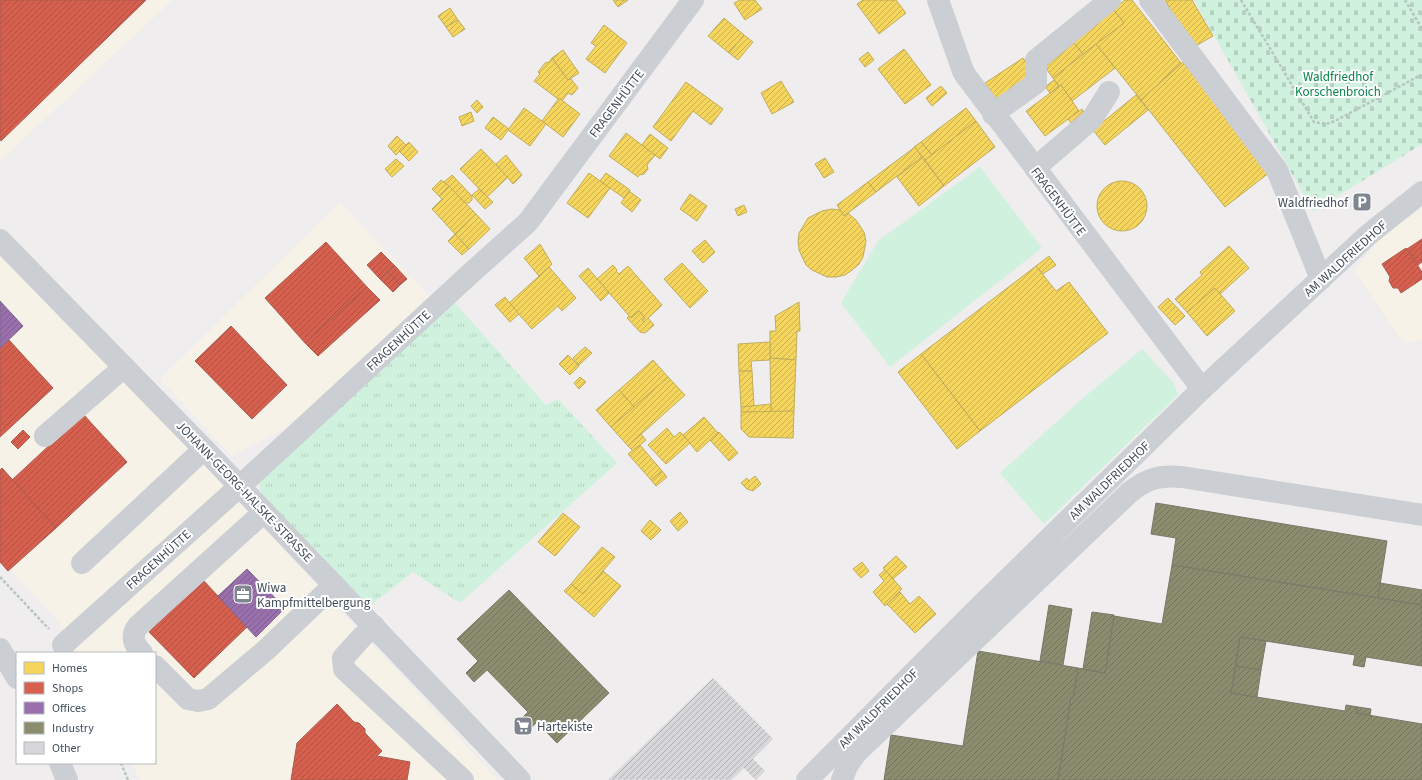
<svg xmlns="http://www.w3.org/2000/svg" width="1422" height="780" viewBox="0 0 1422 780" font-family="'Source Sans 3',sans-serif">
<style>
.commercial{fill:#f7f2e7}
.grass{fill:url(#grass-tufts)}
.cemetery{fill:url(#cemetery-stones)}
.pitch{fill:#cff1dd}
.homes{fill:url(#homes-hatch);stroke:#c0ad5c}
.shops{fill:url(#shops-hatch);stroke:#aa5b52}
.offices{fill:url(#offices-hatch);stroke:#7f6693}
.industry{fill:url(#industry-hatch);stroke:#767a69}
.building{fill:url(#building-hatch);stroke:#dfdfe0}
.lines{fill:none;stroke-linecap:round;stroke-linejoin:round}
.path{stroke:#b6c5c1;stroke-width:2.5;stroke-dasharray:3 2;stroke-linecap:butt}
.minor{stroke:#cbced2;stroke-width:22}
.labels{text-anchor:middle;stroke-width:4;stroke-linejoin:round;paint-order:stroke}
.park-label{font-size:13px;fill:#0b854e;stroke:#fff}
.street-label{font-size:13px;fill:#434f5c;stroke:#fff}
.poi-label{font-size:13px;fill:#434f5c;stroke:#fff;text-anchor:start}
</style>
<defs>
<pattern id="grass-tufts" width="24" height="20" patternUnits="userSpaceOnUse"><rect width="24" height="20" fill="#cff1dd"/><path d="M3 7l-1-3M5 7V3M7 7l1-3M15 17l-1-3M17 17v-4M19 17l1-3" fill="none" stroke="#b3d0c0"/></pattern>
<pattern id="cemetery-stones" width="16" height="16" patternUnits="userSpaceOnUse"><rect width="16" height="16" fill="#cff1dd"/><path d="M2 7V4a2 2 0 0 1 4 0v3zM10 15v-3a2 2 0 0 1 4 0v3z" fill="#b3d0c0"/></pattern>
<pattern id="homes-hatch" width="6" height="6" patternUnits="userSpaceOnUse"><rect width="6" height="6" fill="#f6d55c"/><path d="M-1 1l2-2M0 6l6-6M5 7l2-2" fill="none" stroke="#c9af4f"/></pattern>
<pattern id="shops-hatch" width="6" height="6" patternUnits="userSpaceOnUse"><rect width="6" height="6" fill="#d6604d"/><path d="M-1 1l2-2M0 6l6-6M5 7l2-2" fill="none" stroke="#af5243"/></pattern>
<pattern id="offices-hatch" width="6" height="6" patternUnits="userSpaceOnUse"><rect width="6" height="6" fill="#9970ab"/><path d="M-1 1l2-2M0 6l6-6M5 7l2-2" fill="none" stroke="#7e5e8e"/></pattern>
<pattern id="industry-hatch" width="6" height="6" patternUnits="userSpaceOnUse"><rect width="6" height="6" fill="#8c8c6e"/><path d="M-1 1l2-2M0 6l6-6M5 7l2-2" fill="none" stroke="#74755e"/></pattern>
<pattern id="building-hatch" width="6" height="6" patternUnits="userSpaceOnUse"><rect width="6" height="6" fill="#d7d6d9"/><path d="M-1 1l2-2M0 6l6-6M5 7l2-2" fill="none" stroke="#b0b0b3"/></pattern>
</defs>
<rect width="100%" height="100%" fill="#efeded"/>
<!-- commercial -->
<g class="commercial">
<polygon points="0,0 173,0 0,161"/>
<polygon points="340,202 430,297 293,425 231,456 160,379"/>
<polygon points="1422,208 1422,340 1403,343 1354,270 1386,232"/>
<polygon points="0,253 164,422 447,724 497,780 140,780 132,763 155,763 155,653 78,653 54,616 0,560"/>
</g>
<!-- grass -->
<polygon class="grass" points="453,301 546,405 558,399 617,463 460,603 413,572 367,608 262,498 258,477"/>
<!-- cemetery -->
<polygon class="cemetery" points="1194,0 1422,0 1422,144 1313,211"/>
<!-- pitch -->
<g class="pitch">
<polygon points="980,167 1042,248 890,367 841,303 878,241"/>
<polygon points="1142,349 1173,382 1178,395 1044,524 1000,473 1081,400"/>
</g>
<!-- homes -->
<g class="homes">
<polygon points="613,0 628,0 618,7"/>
<polygon points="740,0 755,0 762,9 745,20 734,3"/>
<polygon points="863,0 896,0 906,13 879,34 857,4"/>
<polygon points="1125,0 1132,0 1181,63 1141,100 1096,44 1124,23 1113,9"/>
<polygon points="1165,0 1192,0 1213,36 1192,48"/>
<polygon points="450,8 458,20 446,27 438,16"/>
<polygon points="1113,9 1124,23 1083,54 1072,41"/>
<polygon points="724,18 744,35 729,53 708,36"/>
<polygon points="458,20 465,29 453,37 446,27"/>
<polygon points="604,25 627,43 605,73 586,59 596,46 591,43"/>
<polygon points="744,35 753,42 738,60 729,53"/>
<polygon points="1074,43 1083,54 1053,78 1045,67"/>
<polygon points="1096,44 1115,68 1072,101 1061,85 1059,86 1053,78"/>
<polygon points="904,49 931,85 905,104 878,69"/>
<polygon points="563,50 579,73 568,80 552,58"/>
<polygon points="868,52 874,60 865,67 859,59"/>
<polygon points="552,58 568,80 571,79 578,88 572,95 568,93 562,101 559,98 558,99 534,81 540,74 538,72 546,62 548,63"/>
<polygon points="1023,58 1032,72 998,102 985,83"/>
<polygon points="1183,62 1270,172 1225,207 1141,100"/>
<polygon points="1054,80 1059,86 1050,93 1045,87"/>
<polygon points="781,81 794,102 772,114 761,93"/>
<polygon points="686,82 723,109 711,125 693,111 671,141 653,127"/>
<polygon points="1061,85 1079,111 1045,136 1026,111"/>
<polygon points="941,86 947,93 932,106 926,98"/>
<polygon points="1136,95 1148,110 1105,145 1093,130"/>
<polygon points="559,98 580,114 563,137 542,121"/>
<polygon points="477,100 483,107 477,113 471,106"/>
<polygon points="524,108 546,124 530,146 508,130"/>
<polygon points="966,108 976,121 932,155 921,142"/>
<polygon points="1082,109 1086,116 1074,127 1068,119"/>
<polygon points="471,112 474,121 462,126 459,117"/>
<polygon points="493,117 509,129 501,140 485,128"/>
<polygon points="976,121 995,147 944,186 925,160"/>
<polygon points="626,133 655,155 647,165 648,169 644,174 639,175 638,177 609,156"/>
<polygon points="650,134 668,148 660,159 642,145"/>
<polygon points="397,136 406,145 396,155 388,146"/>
<polygon points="409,142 418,152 409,161 399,151"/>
<polygon points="921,142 932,155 925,160 914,147"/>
<polygon points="915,147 922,157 876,192 868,182"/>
<polygon points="481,149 508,177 487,197 460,169"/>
<polygon points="506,155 522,175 513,184 496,164"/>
<polygon points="922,157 944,186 919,206 897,177"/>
<polygon points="825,158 834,172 824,178 815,164"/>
<polygon points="396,159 404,166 392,177 385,169"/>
<polygon points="589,173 610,188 588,218 567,203"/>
<polygon points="606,173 630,190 624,198 600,181"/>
<polygon points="452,175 472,196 472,200 469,203 465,203 444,182"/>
<polygon points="441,180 449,186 439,196 432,189"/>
<circle cx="1122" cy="206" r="25"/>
<polygon points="868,182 876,192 844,216 837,205"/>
<polygon points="449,186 476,214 455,234 432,209 442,199 439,196"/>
<polygon points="479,189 493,202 485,209 472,195"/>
<polygon points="629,191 641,200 632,212 621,203"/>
<polygon points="690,194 707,206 697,221 680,209"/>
<polygon points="744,205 747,212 738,216 735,209"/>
<polygon points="832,209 840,210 844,216 848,213 856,220 864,232 866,241 863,257 859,264 852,270 845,275 836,277 827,277 812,270 806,265 799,250 798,241 799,233 808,218 822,211"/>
<polygon points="476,214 490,229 469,249 455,234"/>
<polygon points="455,234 469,249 462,255 448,241"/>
<polygon points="705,240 715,252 703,263 692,251"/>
<polygon points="540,244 552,264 539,276 524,258"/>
<polygon points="1229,246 1249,268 1220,294 1215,288 1187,312 1175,299 1202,275 1200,272"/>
<polygon points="1049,256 1056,265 1043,274 1036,266"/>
<polygon points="682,263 708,291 690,308 664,279"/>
<polygon points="613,265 617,270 616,271 619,274 628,266 662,305 644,322 642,320 645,318 639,311 631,318 597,279"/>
<polygon points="1036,266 1056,291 1069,282 1108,333 980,431 921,354"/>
<polygon points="549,267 576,298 562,311 558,306 532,329 509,303"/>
<polygon points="588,268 609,293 601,301 579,276"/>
<polygon points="1215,288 1235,311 1207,336 1187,312"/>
<polygon points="505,297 519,314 510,322 495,305"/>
<polygon points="1168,298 1185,316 1175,325 1158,307"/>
<polygon points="799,302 800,331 797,331 796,360 770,358 770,331 776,331 775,316"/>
<polygon points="639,311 645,318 642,320 644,322 648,318 654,325 645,333 640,332 627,318 629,316 631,318"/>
<polygon points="770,342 770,360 751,361 752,371 739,371 738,344"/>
<polygon points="585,347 592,353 579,365 573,358"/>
<polygon points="921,354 980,431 957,449 898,372"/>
<polygon points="568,355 579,366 570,375 559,364"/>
<polygon points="770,358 796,360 794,411 771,412"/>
<polygon points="653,360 668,377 634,407 619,390"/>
<polygon points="739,371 752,371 754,406 741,407"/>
<polygon points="580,377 586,382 579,389 574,383"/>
<polygon points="668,377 685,395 628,446 611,427"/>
<polygon points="619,390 634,407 611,427 596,410"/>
<polygon points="771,404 771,412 741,412 741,407"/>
<polygon points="794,411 793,438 749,437 741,429 741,412"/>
<polygon points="704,417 718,433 697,452 683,435"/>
<polygon points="667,428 674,437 680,432 690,443 666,464 648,445"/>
<polygon points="719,432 738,453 729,461 710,440"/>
<polygon points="641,434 646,440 633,451 628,446"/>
<polygon points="640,445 662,471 651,480 628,454"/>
<polygon points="662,471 667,477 656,486 651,480"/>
<polygon points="755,476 761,484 753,491 747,489 741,483 747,478 749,481"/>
<polygon points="680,512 688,522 678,531 670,521"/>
<polygon points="563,513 580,527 555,556 538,542"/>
<polygon points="650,520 661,530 651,540 641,531"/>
<polygon points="602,547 615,557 583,594 571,584"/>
<polygon points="896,556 907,567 893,579 883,568"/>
<polygon points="862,562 869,571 861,578 853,569"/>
<polygon points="604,570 603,571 621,586 594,617 564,591 571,584 583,594"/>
<polygon points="885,570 902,589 885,606 873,592 884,581 879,575"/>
<polygon points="900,592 910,604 919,596 936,614 915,633 887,604"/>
</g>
<!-- shops -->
<g class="shops">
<polygon points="0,0 146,0 1,141 0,139"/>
<polygon points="1422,239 1422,262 1418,265 1407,249"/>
<polygon points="326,242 367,287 305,343 265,298"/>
<polygon points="1406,248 1422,272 1422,279 1401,293 1398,288 1393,288 1389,281 1390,277 1382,264"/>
<polygon points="381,252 394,265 380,279 367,265"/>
<polygon points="394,265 407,279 400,285 388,272"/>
<polygon points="388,272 400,285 393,292 380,279"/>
<polygon points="367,287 380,300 318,356 305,343"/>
<polygon points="231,326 287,385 252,419 195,361"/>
<polygon points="9,340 53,388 0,437 0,348"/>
<polygon points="83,414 127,462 56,528 12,480"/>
<polygon points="23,430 30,437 18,449 11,442"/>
<polygon points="2,468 56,528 8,571 0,562 0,470"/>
<polygon points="203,580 247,627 194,678 149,632"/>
<polygon points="337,704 354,722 359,723 365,729 365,733 382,751 377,756 410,762 407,780 291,780 297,743"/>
</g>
<!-- offices -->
<g class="offices">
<polygon points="0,301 23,326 0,348"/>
<polygon points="247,569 285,608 256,637 218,596"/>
</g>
<!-- industry -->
<g class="industry">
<polygon points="1156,503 1387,541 1378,598 1172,565 1176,538 1151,534"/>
<polygon points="1172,565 1422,605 1422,666 1366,657 1364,667 1353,665 1355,655 1240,637 1231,693 1345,711 1346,705 1358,707 1356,713 1422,724 1422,780 1058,780 1071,697 1073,698 1078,668 1105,673 1114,616 1162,624"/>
<polygon points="1380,583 1422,590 1422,605 1378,598"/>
<polygon points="509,590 609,693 557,743 537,722 524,735 515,725 528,712 487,670 474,682 466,673 478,661 457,639"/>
<polygon points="1049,605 1072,609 1063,665 1040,661"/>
<polygon points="1092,612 1114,615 1105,673 1083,669"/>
<polygon points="1240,637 1266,641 1261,670 1236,666"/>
<polygon points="978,651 1078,668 1073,698 1071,697 1058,780 884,780 891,735 963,746"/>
<polygon points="1236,666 1261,670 1257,697 1231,693"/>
<polygon points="1358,707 1371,709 1370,715 1356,713"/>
</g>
<!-- building -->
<polygon class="building" points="713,678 773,739 753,759 765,771 756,780 744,768 731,780 608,780"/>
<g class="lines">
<!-- path -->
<g class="path">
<polyline points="1241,0 1314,122 1326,124 1335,121 1421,75"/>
<polyline points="1405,0 1422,29"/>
<polyline points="0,577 49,629"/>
<polyline points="121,763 128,780"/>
</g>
<!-- minor -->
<g class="minor">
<polyline points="938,0 963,71 966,76 1202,389"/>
<polyline points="1150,0 1277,170 1321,279"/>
<polyline points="993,114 1036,83 1036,60 1110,0"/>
<polyline points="1035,168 1092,119 1109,92"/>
<polyline points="0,240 204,449 520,780"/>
<polyline points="45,436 124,367"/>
<polyline points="82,563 204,449"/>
<polyline points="374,626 362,637 343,658 344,669 463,780"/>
<polyline points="63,645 240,486 470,274 528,222 693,0"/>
<polyline points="0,649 17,678"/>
<path d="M142,653C134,645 130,636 138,626L264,512"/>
<polyline points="155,666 188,699 198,701 208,699 266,650 334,585"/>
<polyline points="60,763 67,780"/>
<polyline points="807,780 969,617 1202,389 1368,235 1422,192"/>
<path d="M842,780L847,766L856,753L1130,492C1148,478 1160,475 1182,477L1422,515"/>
</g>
</g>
<!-- icons -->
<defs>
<symbol id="parking-square" viewBox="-11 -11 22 22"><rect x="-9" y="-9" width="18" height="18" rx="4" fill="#7f868f" stroke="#fff"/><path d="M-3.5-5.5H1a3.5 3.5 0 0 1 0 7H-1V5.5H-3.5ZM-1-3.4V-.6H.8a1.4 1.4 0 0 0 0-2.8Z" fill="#fff"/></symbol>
<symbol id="office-square" viewBox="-11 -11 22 22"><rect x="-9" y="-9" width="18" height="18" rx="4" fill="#7f868f" stroke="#fff"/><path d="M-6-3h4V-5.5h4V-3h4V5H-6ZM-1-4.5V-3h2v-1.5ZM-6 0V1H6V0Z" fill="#fff"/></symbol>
<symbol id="supermarket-square" viewBox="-11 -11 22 22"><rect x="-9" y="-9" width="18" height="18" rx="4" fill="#7f868f" stroke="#fff"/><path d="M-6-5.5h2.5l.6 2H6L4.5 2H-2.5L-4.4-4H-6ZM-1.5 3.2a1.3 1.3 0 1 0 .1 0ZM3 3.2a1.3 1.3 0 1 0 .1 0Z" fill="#fff"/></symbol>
</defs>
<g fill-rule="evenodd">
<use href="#parking-square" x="1351" y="191" width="22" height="22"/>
<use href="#office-square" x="232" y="583" width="22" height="22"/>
<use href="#supermarket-square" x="512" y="715" width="22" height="22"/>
</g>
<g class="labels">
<!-- park labels -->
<g class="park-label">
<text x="1338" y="81">Waldfriedhof<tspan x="1338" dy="15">Korschenbroich</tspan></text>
</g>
<!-- street labels -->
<g class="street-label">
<text transform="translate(616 103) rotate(-53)" y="5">FRAGENHÜTTE</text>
<text transform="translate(1059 201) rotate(53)" y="5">FRAGENHÜTTE</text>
<text transform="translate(1345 258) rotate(-42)" y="5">AM WALDFRIEDHOF</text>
<text transform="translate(398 340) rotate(-43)" y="5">FRAGENHÜTTE</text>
<text transform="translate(1109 480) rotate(-44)" y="5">AM WALDFRIEDHOF</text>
<text transform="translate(245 491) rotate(46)" y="5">JOHANN-GEORG-HALSKE-STRASSE</text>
<text transform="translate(158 559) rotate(-42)" y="5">FRAGENHÜTTE</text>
<text transform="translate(878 708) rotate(-45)" y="5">AM WALDFRIEDHOF</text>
</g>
<!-- poi labels -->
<g class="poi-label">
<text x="1348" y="207" text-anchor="end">Waldfriedhof</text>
<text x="257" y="592">Wiwa<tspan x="257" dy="15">Kampfmittelbergung</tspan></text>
<text x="537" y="731">Hartekiste</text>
</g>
</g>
<!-- legend -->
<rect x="16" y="652" width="140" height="112" fill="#ffffff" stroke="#b4b9be"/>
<rect x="24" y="662" width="20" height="12" fill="#f6d55c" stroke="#b4b9be"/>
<text x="52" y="672" font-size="12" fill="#434f5c">Homes</text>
<rect x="24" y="682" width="20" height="12" fill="#d6604d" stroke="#b4b9be"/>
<text x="52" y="692" font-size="12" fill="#434f5c">Shops</text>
<rect x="24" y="702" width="20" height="12" fill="#9970ab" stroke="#b4b9be"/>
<text x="52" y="712" font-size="12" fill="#434f5c">Offices</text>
<rect x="24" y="722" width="20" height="12" fill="#8c8c6e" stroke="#b4b9be"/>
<text x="52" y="732" font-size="12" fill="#434f5c">Industry</text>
<rect x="24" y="742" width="20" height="12" fill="#d7d6d9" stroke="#b4b9be"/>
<text x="52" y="752" font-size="12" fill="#434f5c">Other</text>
</svg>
